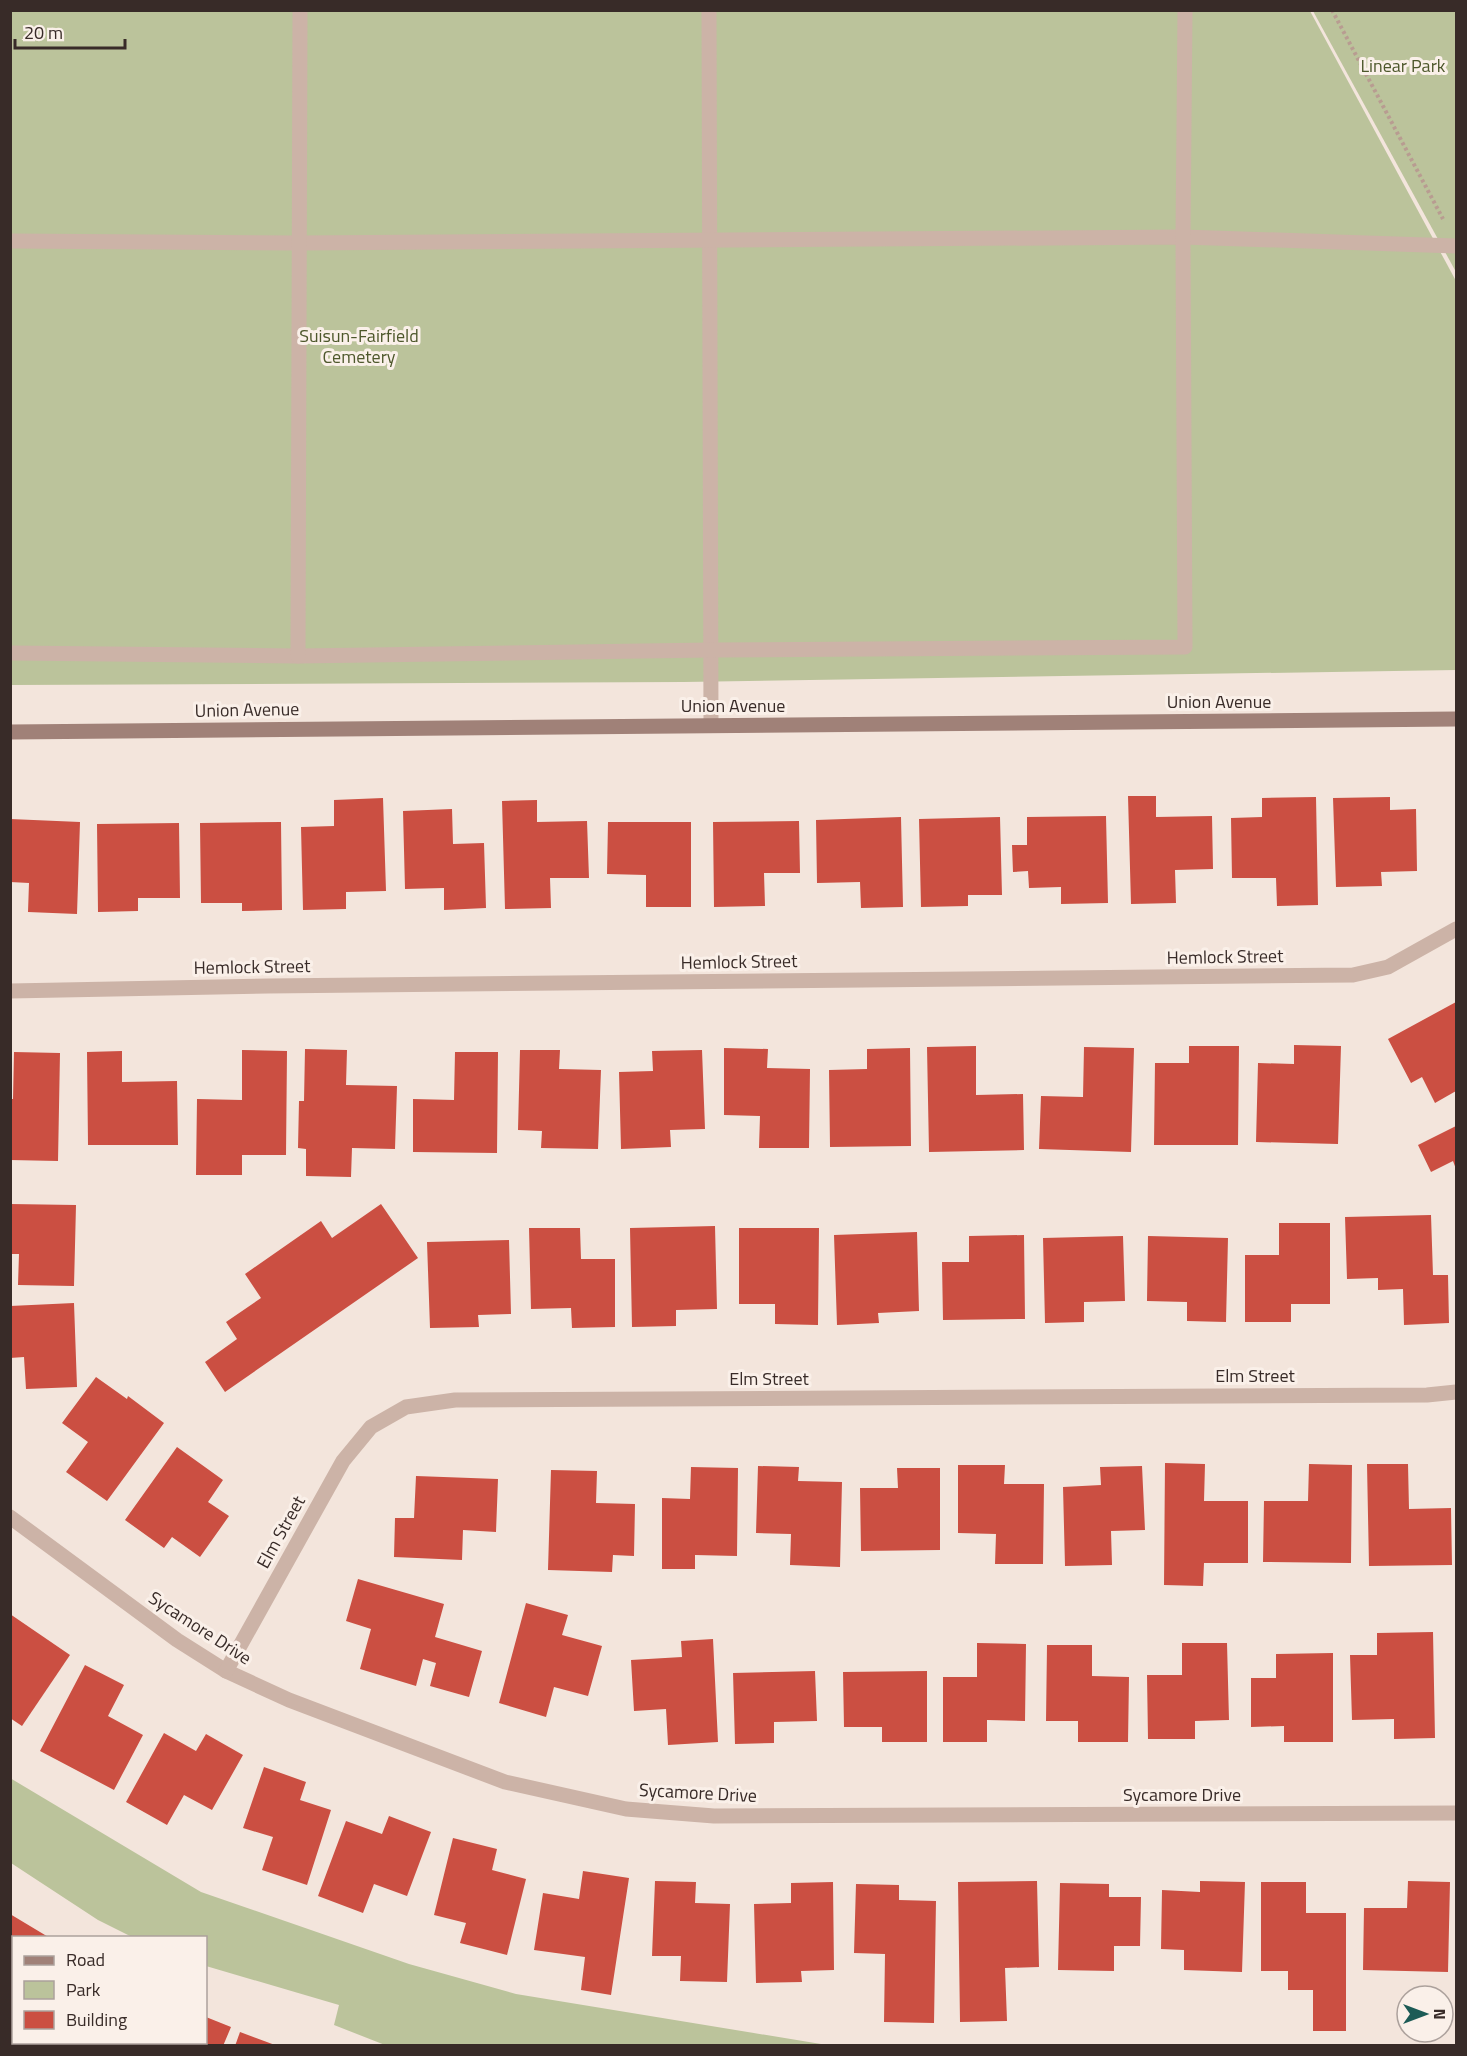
<svg xmlns="http://www.w3.org/2000/svg" width="1467" height="2056" viewBox="0 0 1467 2056" font-family="'Titillium Web',sans-serif">
<style>
.green{fill:#bbc39b}
.building{fill:#cb4f42}
.lines{fill:none;stroke-linecap:round;stroke-linejoin:round}
.path{stroke:#b89c91;stroke-width:4;stroke-dasharray:3 3;stroke-linecap:butt}
.lane{stroke:#ccb3a7;stroke-width:15}
.street{stroke:#ccb3a7;stroke-width:15}
.secondary{stroke:#a08178;stroke-width:15}
.labels{text-anchor:middle;stroke-width:6;stroke-linejoin:round;paint-order:stroke}
.park-label{font-size:18px;fill:#4d572b;stroke:#faf0e9}
.street-label{font-size:18px;fill:#382b28;stroke:#faf0e9}
</style>
<rect width="100%" height="100%" fill="#f3e5dc"/>
<!-- green -->
<g class="green">
<polygon points="10,11 1310,11 1456,281 1456,670 684,682 11,685"/>
<polygon points="1313,11 1456,11 1456,272"/>
<polygon points="10,1778 201,1892 409,1964 516,1994 827,2045 385,2045 334,2025 339,2005 206,1966 206,1938 132,1937 98,1920 11,1863"/>
</g>
<!-- building -->
<g class="building">
<polygon points="1128,796 1156,796 1156,817 1212,816 1213,869 1175,870 1176,903 1131,904"/>
<polygon points="1316,797 1318,905 1277,906 1276,878 1232,878 1231,818 1262,817 1262,798"/>
<polygon points="1390,797 1390,810 1416,809 1417,871 1381,872 1382,886 1336,887 1333,798"/>
<polygon points="383,798 386,891 346,892 346,909 303,910 301,827 334,826 334,800"/>
<polygon points="537,800 537,822 587,821 589,878 550,878 551,908 505,909 502,801"/>
<polygon points="452,809 453,844 484,843 486,908 444,910 444,888 405,889 403,811"/>
<polygon points="1106,816 1108,903 1061,904 1061,887 1029,888 1028,871 1013,872 1012,845 1027,845 1027,817"/>
<polygon points="901,817 903,907 861,908 860,882 817,883 816,820"/>
<polygon points="1000,817 1002,895 968,895 968,906 921,907 919,819"/>
<polygon points="10,819 80,822 77,914 28,912 29,883 10,882"/>
<polygon points="799,821 800,873 764,873 765,906 714,907 713,822"/>
<polygon points="281,822 282,910 242,911 242,903 201,903 200,823"/>
<polygon points="608,822 691,822 691,907 646,907 646,875 607,874"/>
<polygon points="179,823 180,898 138,898 138,911 98,912 97,824"/>
<polygon points="1456,1002 1456,1091 1435,1103 1422,1077 1411,1083 1388,1039"/>
<polygon points="1294,1045 1341,1046 1338,1144 1256,1142 1258,1063 1294,1064"/>
<polygon points="976,1046 976,1095 1023,1094 1024,1150 929,1152 927,1047"/>
<polygon points="1189,1046 1239,1046 1238,1145 1154,1145 1155,1063 1189,1063"/>
<polygon points="1084,1047 1134,1048 1131,1152 1039,1149 1041,1096 1083,1097"/>
<polygon points="724,1048 768,1049 767,1068 810,1069 809,1148 759,1148 760,1116 724,1115"/>
<polygon points="910,1048 911,1146 830,1147 829,1070 867,1069 867,1049"/>
<polygon points="305,1049 347,1050 346,1085 397,1086 395,1149 352,1148 351,1177 306,1176 306,1149 298,1148 299,1101 304,1101"/>
<polygon points="242,1050 287,1051 286,1155 242,1155 242,1175 196,1175 197,1099 242,1100"/>
<polygon points="520,1050 560,1050 559,1069 601,1070 598,1149 541,1148 542,1131 518,1130"/>
<polygon points="702,1050 705,1129 670,1130 671,1147 621,1149 619,1072 653,1071 652,1051"/>
<polygon points="122,1051 122,1082 177,1081 178,1145 88,1145 87,1052"/>
<polygon points="14,1052 60,1053 58,1161 10,1160 10,1099 13,1099"/>
<polygon points="455,1052 498,1052 497,1153 413,1152 413,1099 454,1100"/>
<polygon points="1456,1126 1456,1169 1453,1161 1431,1172 1418,1145"/>
<polygon points="10,1204 76,1205 74,1286 18,1285 19,1254 10,1254"/>
<polygon points="381,1204 418,1258 225,1392 205,1362 237,1339 226,1322 261,1298 245,1274 321,1221 332,1238"/>
<polygon points="1431,1215 1433,1275 1448,1275 1449,1323 1404,1325 1403,1289 1378,1290 1378,1278 1347,1279 1345,1217"/>
<polygon points="1279,1223 1330,1223 1330,1304 1291,1304 1291,1322 1245,1322 1245,1255 1279,1255"/>
<polygon points="715,1226 717,1309 676,1310 676,1326 632,1327 630,1228"/>
<polygon points="529,1228 580,1228 581,1259 615,1259 615,1327 572,1328 571,1308 531,1309"/>
<polygon points="739,1228 819,1228 818,1325 775,1324 775,1304 739,1304"/>
<polygon points="917,1232 919,1311 878,1313 879,1323 837,1325 834,1235"/>
<polygon points="1024,1235 1025,1319 943,1320 942,1262 969,1262 969,1236"/>
<polygon points="1123,1236 1125,1301 1084,1302 1084,1322 1045,1323 1043,1238"/>
<polygon points="1148,1236 1228,1238 1226,1322 1187,1321 1187,1302 1147,1301"/>
<polygon points="509,1240 511,1314 478,1315 479,1327 430,1328 427,1242"/>
<polygon points="74,1303 77,1387 26,1389 24,1357 10,1358 10,1306"/>
<polygon points="96,1377 127,1399 128,1396 164,1423 107,1501 66,1472 88,1442 62,1423"/>
<polygon points="177,1447 223,1480 208,1502 229,1516 200,1557 172,1537 164,1548 125,1520"/>
<polygon points="1165,1463 1205,1464 1204,1501 1248,1501 1248,1563 1204,1563 1203,1586 1164,1585"/>
<polygon points="1309,1464 1352,1465 1351,1563 1263,1562 1264,1501 1308,1501"/>
<polygon points="1367,1464 1408,1464 1409,1509 1451,1508 1452,1565 1369,1566"/>
<polygon points="958,1465 1005,1465 1004,1484 1044,1484 1043,1564 995,1564 996,1534 958,1533"/>
<polygon points="758,1466 799,1467 798,1481 842,1482 840,1567 790,1565 791,1534 756,1533"/>
<polygon points="1142,1466 1145,1530 1111,1531 1112,1565 1065,1566 1063,1487 1101,1485 1100,1467"/>
<polygon points="691,1467 738,1468 737,1556 695,1555 695,1569 662,1569 662,1498 690,1499"/>
<polygon points="897,1468 940,1468 940,1550 861,1551 860,1488 898,1488"/>
<polygon points="551,1470 597,1471 596,1503 635,1504 634,1556 613,1555 612,1572 548,1570"/>
<polygon points="416,1476 498,1479 496,1532 463,1530 462,1560 394,1557 395,1518 414,1518"/>
<polygon points="358,1579 444,1604 435,1637 482,1651 469,1697 430,1686 436,1663 423,1659 416,1686 360,1669 371,1629 346,1621"/>
<polygon points="526,1603 568,1615 562,1635 602,1646 588,1696 554,1687 546,1717 499,1703"/>
<polygon points="10,1614 70,1655 22,1726 10,1718"/>
<polygon points="1433,1632 1435,1738 1394,1739 1394,1719 1352,1720 1350,1655 1377,1655 1377,1633"/>
<polygon points="713,1639 718,1742 668,1745 666,1709 634,1711 631,1660 682,1657 681,1641"/>
<polygon points="977,1643 1026,1644 1025,1721 987,1720 987,1742 943,1742 943,1677 977,1677"/>
<polygon points="1182,1643 1227,1643 1229,1720 1195,1721 1195,1739 1148,1739 1147,1675 1182,1675"/>
<polygon points="1047,1645 1092,1645 1092,1676 1129,1677 1128,1742 1078,1742 1078,1721 1046,1721"/>
<polygon points="1333,1653 1333,1742 1284,1742 1284,1726 1251,1727 1251,1678 1276,1678 1276,1654"/>
<polygon points="85,1665 124,1685 108,1716 143,1735 114,1790 40,1751"/>
<polygon points="815,1671 817,1721 774,1722 774,1743 735,1744 733,1673"/>
<polygon points="927,1671 927,1742 882,1742 882,1727 844,1727 843,1672"/>
<polygon points="164,1733 196,1751 206,1734 243,1755 212,1810 184,1795 167,1825 126,1802"/>
<polygon points="264,1767 306,1782 300,1800 331,1810 307,1885 262,1870 273,1837 243,1828"/>
<polygon points="389,1816 431,1832 407,1896 374,1884 363,1913 318,1896 346,1821 382,1834"/>
<polygon points="453,1838 497,1849 492,1870 526,1879 507,1955 460,1943 466,1923 434,1915"/>
<polygon points="583,1871 629,1878 611,1995 581,1990 585,1957 534,1950 543,1893 579,1899"/>
<polygon points="655,1881 696,1882 695,1903 730,1904 727,1982 680,1981 681,1956 652,1956"/>
<polygon points="1037,1881 1039,1967 1005,1968 1007,2021 960,2022 958,1882"/>
<polygon points="1200,1881 1245,1882 1242,1972 1184,1970 1184,1950 1161,1949 1162,1890 1200,1892"/>
<polygon points="1408,1881 1450,1882 1448,1972 1363,1970 1364,1908 1407,1908"/>
<polygon points="833,1882 834,1970 801,1971 802,1982 756,1983 754,1904 791,1903 791,1883"/>
<polygon points="1261,1882 1306,1882 1306,1913 1346,1913 1346,2031 1313,2031 1313,1990 1288,1990 1288,1971 1261,1971"/>
<polygon points="1060,1883 1109,1884 1109,1897 1141,1897 1140,1946 1114,1946 1114,1971 1058,1970"/>
<polygon points="856,1884 899,1885 899,1900 936,1901 934,2023 884,2022 885,1954 854,1953"/>
<polygon points="10,1914 50,1938 14,1938 14,2003 10,2002"/>
<polygon points="206,2017 231,2027 223,2046 151,2046 152,2042 206,2042"/>
<polygon points="240,2032 275,2045 275,2046 235,2046"/>
<polygon points="30,2042 74,2042 72,2046 29,2046"/>
<polygon points="88,2042 108,2042 106,2046 93,2046"/>
</g>
<g class="lines">
<!-- path -->
<polyline class="path" points="1332,10 1443,219"/>
<!-- lane -->
<g class="lane">
<polyline points="709,10 711,725"/>
<polyline points="10,241 299,243 1183,237 1456,246"/>
<polyline points="10,653 298,656 711,650 1185,647 1183,237 1185,10"/>
<polyline points="298,656 300,10"/>
</g>
<!-- street -->
<g class="street">
<polyline points="10,991 268,986 1353,975 1388,967 1456,929"/>
<polyline points="10,1517 177,1640 226,1671 289,1700 505,1782 626,1809 714,1816 1456,1813"/>
<polyline points="226,1671 343,1461 371,1427 406,1407 455,1400 1427,1395 1456,1392"/>
</g>
<!-- secondary -->
<polyline class="secondary" points="10,732 1456,719"/>
</g>
<g class="labels">
<!-- park labels -->
<g class="park-label">
<text x="1403" y="72">Linear Park</text>
<text x="359" y="342">Suisun-Fairfield<tspan x="359" dy="21">Cemetery</tspan></text>
</g>
<!-- street labels -->
<g class="street-label">
<text x="1219" y="708">Union Avenue</text>
<text x="733" y="712">Union Avenue</text>
<text transform="translate(247 710) rotate(-1)" y="6">Union Avenue</text>
<text transform="translate(1225 957) rotate(-1)" y="6">Hemlock Street</text>
<text transform="translate(739 962) rotate(-1)" y="6">Hemlock Street</text>
<text transform="translate(252 967) rotate(-1)" y="6">Hemlock Street</text>
<text x="1255" y="1382">Elm Street</text>
<text x="769" y="1385">Elm Street</text>
<text transform="translate(281 1532) rotate(-61)" y="6">Elm Street</text>
<text transform="translate(200 1628) rotate(33)" y="6">Sycamore Drive</text>
<text transform="translate(698 1793) rotate(3)" y="6">Sycamore Drive</text>
<text x="1182" y="1801">Sycamore Drive</text>
</g>
</g>
<!-- border -->
<rect width="1467" height="2056" fill="none" stroke="#382b28" stroke-width="24"/>
<!-- legend -->
<rect x="12" y="1936" width="195" height="108" fill="#faf0e9" stroke="#aca19c" stroke-width="1.5"/>
<rect x="24" y="1956" width="30" height="9" fill="#a08178" stroke="#aca19c" stroke-width="1.5"/>
<text x="66" y="1966" font-size="18" fill="#382b28">Road</text>
<rect x="24" y="1981" width="30" height="18" fill="#bbc39b" stroke="#aca19c" stroke-width="1.5"/>
<text x="66" y="1996" font-size="18" fill="#382b28">Park</text>
<rect x="24" y="2011" width="30" height="18" fill="#cb4f42" stroke="#aca19c" stroke-width="1.5"/>
<text x="66" y="2026" font-size="18" fill="#382b28">Building</text>
<!-- north arrow -->
<g transform="translate(1425 2014) rotate(90)"><circle r="28" fill="#faf0e9" stroke="#aca19c" stroke-width="1.5"/>
<path d="M0-4.5L10 22L0 15L-10 22Z" fill="#1c5b56"/>
<text y="-9" font-size="16" font-weight="bold" text-anchor="middle" fill="#382b28">N</text>
</g>
<!-- scale -->
<path d="M15 39v9h110v-9" fill="none" stroke="#382b28" stroke-width="3"/>
<text x="24" y="39" font-size="18" fill="#382b28" stroke="#faf0e9" stroke-width="4.5" paint-order="stroke">20 m</text>
</svg>
